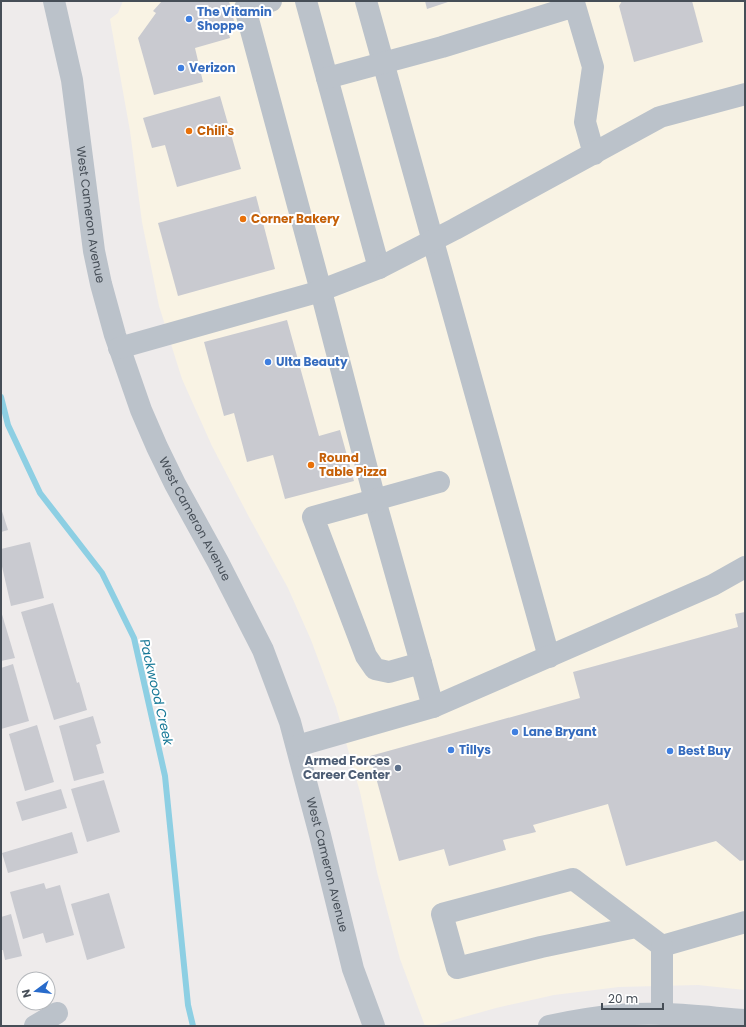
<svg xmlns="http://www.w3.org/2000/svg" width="746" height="1027" viewBox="0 0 746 1027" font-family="Poppins,sans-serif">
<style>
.commercial{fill:#f9f3e4}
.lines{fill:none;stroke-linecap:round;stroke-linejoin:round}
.stream{stroke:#8dcfe3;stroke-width:6}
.building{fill:#c9cad0}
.minor{stroke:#bbc2ca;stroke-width:22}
.shop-dot{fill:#3f7fe0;stroke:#fff;stroke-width:1.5}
.food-dot{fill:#e8710a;stroke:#fff;stroke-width:1.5}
.service-dot{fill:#5c6f8a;stroke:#fff;stroke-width:1.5}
.labels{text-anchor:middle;stroke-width:4;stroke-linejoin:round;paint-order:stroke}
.shop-label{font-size:12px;font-weight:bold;fill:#366cbe;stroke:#fff;text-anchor:start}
.food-label{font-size:12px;font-weight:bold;fill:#c56008;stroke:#fff;text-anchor:start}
.street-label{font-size:12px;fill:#464e57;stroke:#fff}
.service-label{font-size:12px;font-weight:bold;fill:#4e5e75;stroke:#fff;text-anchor:end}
.water-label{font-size:13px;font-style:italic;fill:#187997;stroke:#fff}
</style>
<rect width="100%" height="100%" fill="#eeebeb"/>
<!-- commercial -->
<polygon class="commercial" points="123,1 745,1 745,990 698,985 619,987 554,995 496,1008 432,1026 425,1026 400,959 377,872 360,792 336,707 311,640 288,588 249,517 212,446 182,379 159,306 142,222 130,131 110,19 118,13"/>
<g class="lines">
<!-- stream -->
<polyline class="stream" points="1,397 8,425 40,493 102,573 134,638 165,776 188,1005 193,1026"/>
</g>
<!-- building -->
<g class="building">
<polygon points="162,1 229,1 236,29 228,31 230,38 195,48 203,82 154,95 138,38 156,13 153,11"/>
<polygon points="425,1 451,1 427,9"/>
<polygon points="622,1 692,1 703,42 634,62 619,6"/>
<polygon points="220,96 241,169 177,187 165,145 152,148 143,118"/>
<polygon points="256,196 275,269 178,296 158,223"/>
<polygon points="287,320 319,436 340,430 354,481 285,499 273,455 247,462 234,413 224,416 204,342"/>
<polygon points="1,508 8,530 1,532"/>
<polygon points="30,542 44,598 11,606 1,562 1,549"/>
<polygon points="53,603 77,683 79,682 87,710 54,720 21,612"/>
<polygon points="1,611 15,658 1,661"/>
<polygon points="745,612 745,860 740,861 716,841 626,866 608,804 533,825 536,832 503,840 506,850 449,866 444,849 399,861 370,756 580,698 573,672 738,627 735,614"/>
<polygon points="13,664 29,721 1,729 1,668"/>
<polygon points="93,716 101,743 96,745 104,773 74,781 59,726"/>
<polygon points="37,725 54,782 25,791 9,734"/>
<polygon points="104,780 120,832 87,842 71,789"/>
<polygon points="61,789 67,808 22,821 16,802"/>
<polygon points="72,832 78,853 8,873 2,853"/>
<polygon points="44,883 46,889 60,885 74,935 46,943 43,933 23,939 10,892"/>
<polygon points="109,893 125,948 87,960 71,904"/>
<polygon points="11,914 22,956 5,960 3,950 1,950 1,917"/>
</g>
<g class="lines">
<!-- minor -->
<g class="minor">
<path id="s1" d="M54,1L72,80L94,251L101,284L115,335L141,410L157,447L175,484L218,562L263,650L290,722L320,835L353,969L374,1026"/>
<polyline points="271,1 245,8 321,291 375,500 421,663"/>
<polyline points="306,1 379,268"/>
<polyline points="366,1 549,657"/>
<polyline points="327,78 442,47 575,6 593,67 585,122 594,154"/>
<polyline points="119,348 314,293 379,268 455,229 660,117 745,94"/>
<polyline points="433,707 421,663 389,672 375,669 366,656 313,517 439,482"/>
<polyline points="297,746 433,707 713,585 745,567"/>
<polyline points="636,927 541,947 457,968 442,914 573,879 662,946 745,922"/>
<polyline points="662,946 662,1014"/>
<polyline points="35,1026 57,1013"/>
<path d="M549,1026C572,1021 596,1017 619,1015C661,1011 703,1017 745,1020"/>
</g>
</g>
<!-- markers -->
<g class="shop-dot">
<circle cx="189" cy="19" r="4"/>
<circle cx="181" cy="68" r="4"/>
<circle cx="268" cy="362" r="4"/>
<circle cx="515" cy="732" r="4"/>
<circle cx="451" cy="750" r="4"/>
<circle cx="670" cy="751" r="4"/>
</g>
<g class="food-dot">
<circle cx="189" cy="131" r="4"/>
<circle cx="243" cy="219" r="4"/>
<circle cx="311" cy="465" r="4"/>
</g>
<circle class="service-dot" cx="398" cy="768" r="4"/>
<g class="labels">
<!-- shop labels -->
<g class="shop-label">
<text x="197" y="16">The Vitamin<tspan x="197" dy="14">Shoppe</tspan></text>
<text x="189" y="72">Verizon</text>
<text x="276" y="366">Ulta Beauty</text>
<text x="523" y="736">Lane Bryant</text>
<text x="459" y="754">Tillys</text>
<text x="678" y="755">Best Buy</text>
</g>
<!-- food labels -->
<g class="food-label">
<text x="197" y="135">Chili's</text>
<text x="251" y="223">Corner Bakery</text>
<text x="319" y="462">Round<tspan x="319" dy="14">Table Pizza</tspan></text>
</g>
<!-- street labels -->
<g class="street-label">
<text dy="4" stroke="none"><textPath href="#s1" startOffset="217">West Cameron Avenue</textPath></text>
<text dy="4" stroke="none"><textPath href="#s1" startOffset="541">West Cameron Avenue</textPath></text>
<text dy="4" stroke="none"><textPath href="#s1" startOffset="913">West Cameron Avenue</textPath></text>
</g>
<!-- service labels -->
<g class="service-label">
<text x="390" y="765">Armed Forces<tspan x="390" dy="14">Career Center</tspan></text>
</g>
<!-- water labels -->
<g class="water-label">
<text transform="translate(157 692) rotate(77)" y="5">Packwood Creek</text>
</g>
</g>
<!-- border -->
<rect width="746" height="1027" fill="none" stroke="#464e57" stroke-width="4"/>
<!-- north arrow -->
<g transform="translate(36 991) rotate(255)"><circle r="19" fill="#ffffff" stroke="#b5b8bc"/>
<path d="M0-3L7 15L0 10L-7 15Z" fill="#286bcb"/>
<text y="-6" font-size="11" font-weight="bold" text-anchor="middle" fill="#464e57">N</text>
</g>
<!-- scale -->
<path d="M602 1003v6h61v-6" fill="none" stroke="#464e57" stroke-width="2"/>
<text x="608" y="1003" font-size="12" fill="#464e57" stroke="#ffffff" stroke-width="3" paint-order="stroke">20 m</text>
</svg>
